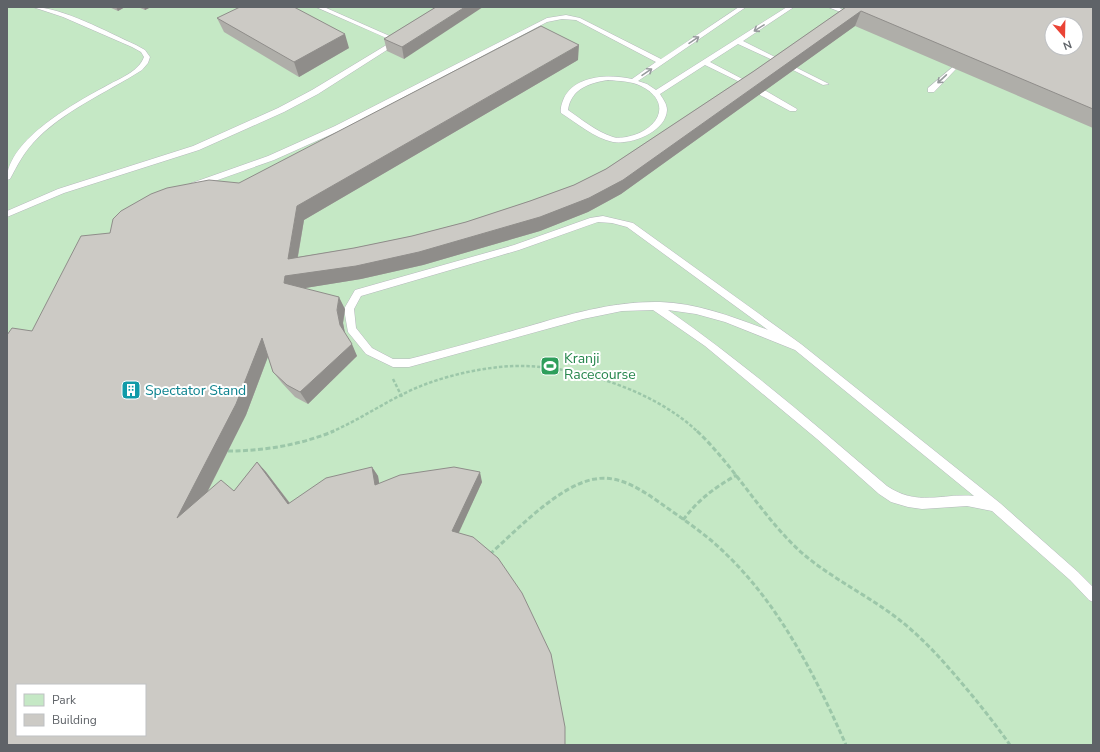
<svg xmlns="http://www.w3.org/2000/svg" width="1100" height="752" viewBox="0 0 1100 752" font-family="'Nunito Sans',sans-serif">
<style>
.green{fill:#c5e8c5;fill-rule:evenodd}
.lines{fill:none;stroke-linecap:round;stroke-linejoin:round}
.lane-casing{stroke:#b5b8bc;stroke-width:1}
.path-far1{stroke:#9cc7a9;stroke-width:2.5;stroke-dasharray:3.5 2;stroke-linecap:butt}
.path{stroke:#9cc7a9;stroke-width:3;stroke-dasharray:5 2.5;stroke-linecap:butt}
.lane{fill:#fff;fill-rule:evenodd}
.wall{fill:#afaea9}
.shaded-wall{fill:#8f8d8a}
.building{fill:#cccac5;stroke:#8f8d8a;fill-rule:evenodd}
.oneway{stroke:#979a9d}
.labels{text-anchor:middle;stroke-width:4;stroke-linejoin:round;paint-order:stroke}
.leisure-label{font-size:14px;fill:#27864d;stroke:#fff;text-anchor:start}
.culture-label{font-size:14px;fill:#0d838f;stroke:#fff;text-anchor:start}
</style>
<rect width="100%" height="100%" fill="#f1efe8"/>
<!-- green -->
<path class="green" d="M7,7H1093V745H7ZM1052,24H1076V48H1052ZM17,685H145V735H17Z"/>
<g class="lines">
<defs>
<g id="lane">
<path d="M33,7C62,7 109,33 136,45L145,50L150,57L148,63L142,70C106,93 62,111 33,143C23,154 17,166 10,179L7,180C7,139 77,102 108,85C121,78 139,71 144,57L141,52L132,47L63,17Z"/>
<polygon points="316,7 324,7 401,41 318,94 284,112 199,150 64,193 7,217 7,211 58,189 193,146 278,108 312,90 393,41"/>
<path d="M739,7H746L638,81L647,84L656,90L787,7H794L743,41L783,61V63H779L738,44L710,62L752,84V86H748L705,65L660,94C663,99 667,104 667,110C666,132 631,145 613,142C594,138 577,123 561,113C560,108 562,103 564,98C575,75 610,74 632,79L656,62L576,20L562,19L547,22L341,130L274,160L195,188H189L188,186L189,184L268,156L335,126L547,18L566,15L580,18L661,59ZM608,80C619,81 631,81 641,86C671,101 661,126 634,135C627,137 619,139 613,137C597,132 581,119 568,110C571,89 589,83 608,80Z"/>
<polygon points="828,7 837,7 853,14 848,15"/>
<polygon points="954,66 957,68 956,69 934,92 928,92 928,88"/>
<polygon points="795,67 829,84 823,85 793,70 793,68"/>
<polygon points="760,91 766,91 797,109 796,111 790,111 760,95"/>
<path d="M603,216L633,223L801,344L1000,503L1078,572L1093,587V602L1089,600L1070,580L992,511L967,506L922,509L908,507L891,502L879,494L817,439L705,346L653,310L622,311L583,319L409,367H393L366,354L348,332L344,309L355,290L514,245L590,218ZM598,222L612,223L627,227L768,330C733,317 697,303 660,302C614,301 570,314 526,327C491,337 456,347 421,356L409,359H393L372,348L356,328L354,309L361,296L519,250ZM668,310L696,314L725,322L795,350L974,496C941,493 918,507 887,486C816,425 745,364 668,310Z"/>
</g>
</defs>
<!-- lane casing -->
<use href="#lane" class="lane-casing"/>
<!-- path-far1 -->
<g class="path-far1">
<polyline points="393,379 402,397"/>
<path d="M331,432C364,418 393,396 426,384C456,373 494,365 526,366C584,368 656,392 698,432"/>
</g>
<!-- path -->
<g class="path">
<path d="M697,431C736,468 762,517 802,553C831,578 867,595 897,618C927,641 951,670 975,699C987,714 999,729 1010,745"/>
<path d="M228,451C264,451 300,445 334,431"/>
<path d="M683,520C698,500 715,487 737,475"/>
<path d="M490,554C517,530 559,485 595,479C621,474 646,493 666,507C687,522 708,536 726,554C780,606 816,677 846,745"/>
</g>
<!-- lane -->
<use href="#lane" class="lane"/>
</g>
<!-- wall -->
<g class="wall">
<polygon points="109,7 125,7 118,11"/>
<polygon points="138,7 151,7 145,10"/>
<polygon points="436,7 404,59 387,51 384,39"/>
<polygon points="846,7 1093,7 1093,128 855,26 621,194 588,212 540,231 423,265 361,279 305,288 345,309 343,323 345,334 357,356 308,404 295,397 282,383 273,372 268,357 246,415 208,491 234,491 257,462 266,472 290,503 372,467 378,476 379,484 482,482 458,533 7,745 32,331 110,233 239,183 578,60 304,220 298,257 354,248 412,236 466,222 530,201 574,185 606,169 754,71"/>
<polygon points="217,18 349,48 299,77 224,32"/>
</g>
<!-- shaded-wall -->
<g class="shaded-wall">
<polygon points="116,7 125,7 118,11"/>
<polygon points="144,7 151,7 145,10"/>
<polygon points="465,7 483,7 404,59 402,47"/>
<polygon points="861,11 855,26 621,194 588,212 540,231 423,265 361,279 293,290 284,283 285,276 540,217"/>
<polygon points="345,34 349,48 299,77 294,62"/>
<polygon points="579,45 578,60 304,220 295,272 288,259 297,206"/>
<polygon points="339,297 345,309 343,323 346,338 340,325 337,310"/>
<polygon points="262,338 270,351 246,415 190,526 177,518"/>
<polygon points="352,344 357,356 308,404 300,392"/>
<polygon points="257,462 266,472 297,513 288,504"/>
<polygon points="372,467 378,476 381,495 375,485"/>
<polygon points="480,472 482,482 456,539 452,531"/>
</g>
<!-- building -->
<g class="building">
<polygon points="240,7 294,7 345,34 294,62 217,18"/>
<polygon points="436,7 465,7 402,47 384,39"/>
<path d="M846,7H1093V109L861,11L623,180L589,198L540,217L419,252L356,266L285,276L284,283L339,297L337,310L340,325L352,344L300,392L287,385L273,372L262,338L236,404L177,518L221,480L234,491L257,462L288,504L326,478L372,467L375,485L400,475L454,467L480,472L452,531L473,537L498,558L522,593L551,654L565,727V745H7V335L12,328L32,331L81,236L110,233L113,219L121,211L151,194L167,188L209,180L239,183L541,26L579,45L297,206L288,259L354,248L412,236L466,222L530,201L574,185L606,169L754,71ZM1052,24H1076V48H1052ZM17,685H145V735H17Z"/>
</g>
<!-- one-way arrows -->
<defs><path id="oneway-shaft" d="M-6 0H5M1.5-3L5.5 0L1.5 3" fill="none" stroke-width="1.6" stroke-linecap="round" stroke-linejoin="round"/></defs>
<g class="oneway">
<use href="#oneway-shaft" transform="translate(759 28) rotate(148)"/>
<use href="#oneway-shaft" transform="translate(694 40) rotate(-34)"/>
<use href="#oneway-shaft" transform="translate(647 72) rotate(-34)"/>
<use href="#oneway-shaft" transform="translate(942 79) rotate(137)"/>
</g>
<!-- icons -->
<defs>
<symbol id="stadium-square" viewBox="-11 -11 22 22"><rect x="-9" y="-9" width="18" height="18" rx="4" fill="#2e9e5b" stroke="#fff"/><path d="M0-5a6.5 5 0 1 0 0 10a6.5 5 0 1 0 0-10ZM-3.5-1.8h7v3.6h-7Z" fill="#fff"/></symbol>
<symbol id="building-square" viewBox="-11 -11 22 22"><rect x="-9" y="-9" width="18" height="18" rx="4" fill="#0f9aa8" stroke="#fff"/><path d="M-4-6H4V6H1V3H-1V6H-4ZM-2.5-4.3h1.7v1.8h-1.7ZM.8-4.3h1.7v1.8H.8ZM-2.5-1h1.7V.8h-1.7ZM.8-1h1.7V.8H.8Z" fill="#fff"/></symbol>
</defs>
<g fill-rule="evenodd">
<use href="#stadium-square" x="539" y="355" width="22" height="22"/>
<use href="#building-square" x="120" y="379" width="22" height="22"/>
</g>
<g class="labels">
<!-- leisure labels -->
<g class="leisure-label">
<text x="564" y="363">Kranji<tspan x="564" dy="16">Racecourse</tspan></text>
</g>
<!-- culture labels -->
<g class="culture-label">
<text x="145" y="395">Spectator Stand</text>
</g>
</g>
<!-- border -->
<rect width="1100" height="752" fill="none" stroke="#5f6368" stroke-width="16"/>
<!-- legend -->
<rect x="16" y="684" width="130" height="52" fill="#ffffff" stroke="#bfc1c3"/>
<rect x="24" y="694" width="20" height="12" fill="#c5e8c5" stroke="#bfc1c3"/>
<text x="52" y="704" font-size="12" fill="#5f6368">Park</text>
<rect x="24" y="714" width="20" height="12" fill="#cccac5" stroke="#bfc1c3"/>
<text x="52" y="724" font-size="12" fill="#5f6368">Building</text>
<!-- north arrow -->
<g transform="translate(1064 36) rotate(160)"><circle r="19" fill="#ffffff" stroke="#bfc1c3"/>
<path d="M0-3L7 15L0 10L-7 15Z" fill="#ea4335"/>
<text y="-6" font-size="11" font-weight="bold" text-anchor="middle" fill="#5f6368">N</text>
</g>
</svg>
